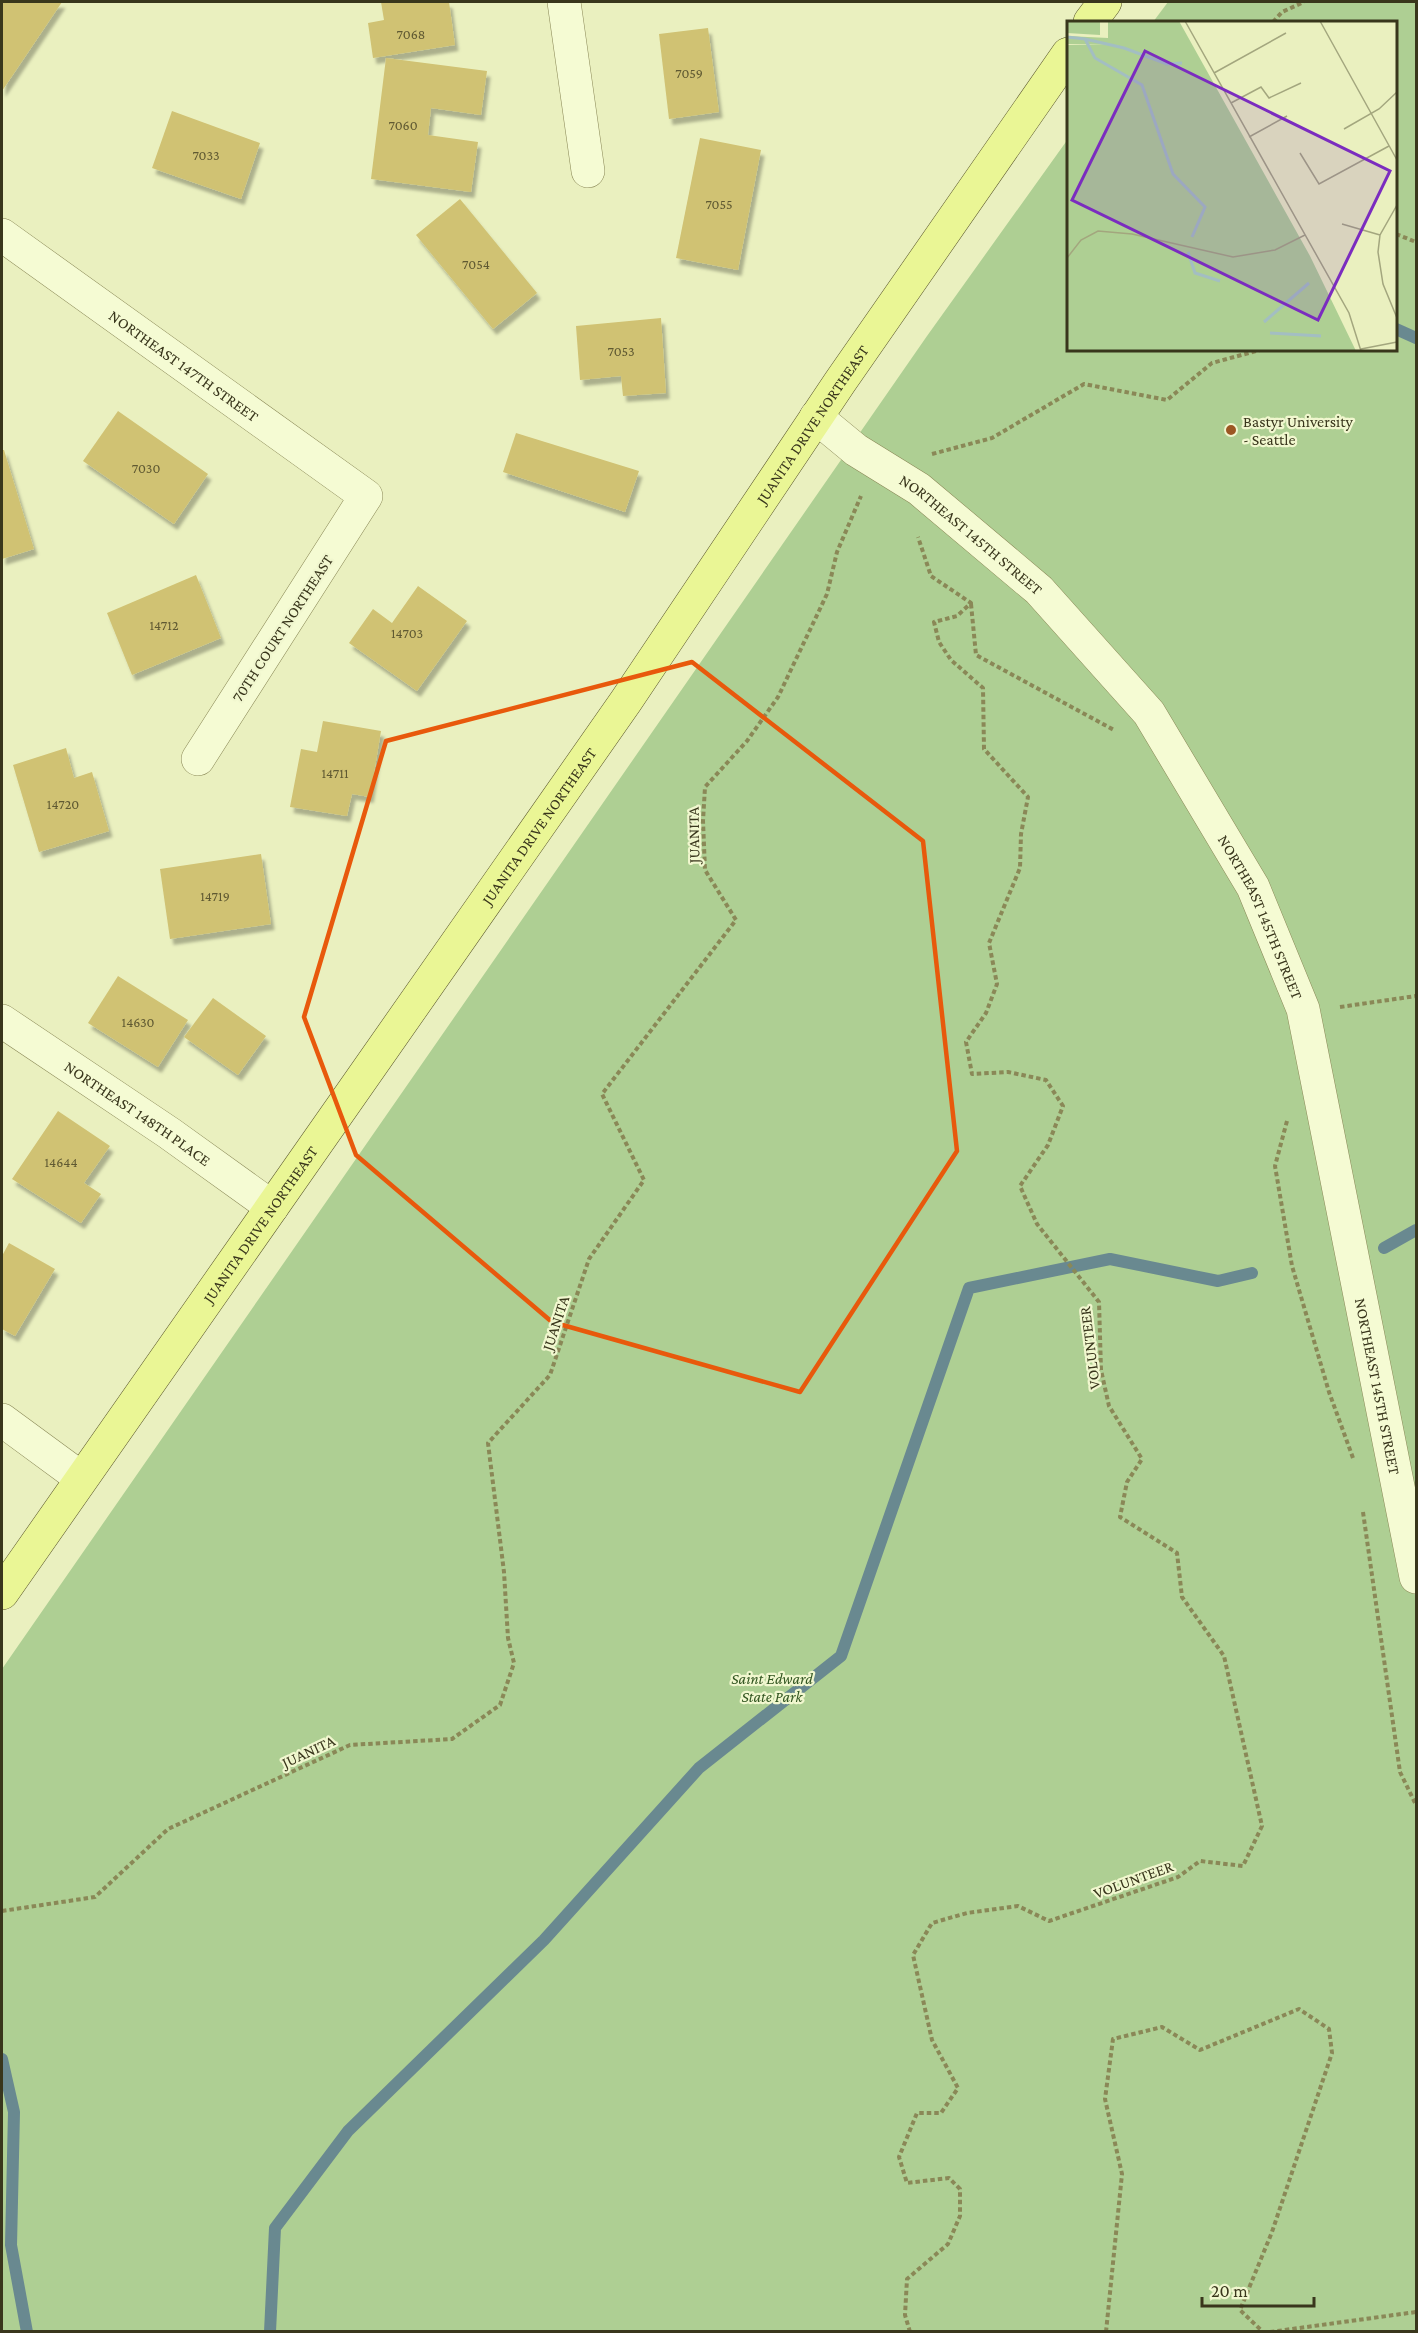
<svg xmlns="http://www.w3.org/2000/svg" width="1418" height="2333" viewBox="0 0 1418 2333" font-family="'Crimson Pro',serif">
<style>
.green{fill:#aecf93}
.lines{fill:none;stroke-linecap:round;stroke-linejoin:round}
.stream{stroke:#698990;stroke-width:12}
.building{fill:#d0c273;filter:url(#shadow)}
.minor-casing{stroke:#8a8857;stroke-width:34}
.major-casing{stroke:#57532b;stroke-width:34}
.path{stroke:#8a8857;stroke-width:4;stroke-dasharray:4.5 3;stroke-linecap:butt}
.minor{stroke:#f5fbd3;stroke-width:33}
.major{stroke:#eaf695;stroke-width:33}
.marked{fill:none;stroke:#e8590c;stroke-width:4.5;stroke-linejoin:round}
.poi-dot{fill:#9c5723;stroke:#f1f7cf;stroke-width:2}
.labels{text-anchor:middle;stroke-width:4.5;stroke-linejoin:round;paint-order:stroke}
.number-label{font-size:14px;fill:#5f5932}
.street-label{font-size:16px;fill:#39361c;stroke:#f1f7cf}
.poi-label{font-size:16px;fill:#39361c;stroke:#f1f7cf;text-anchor:start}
.park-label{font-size:16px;font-style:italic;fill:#325621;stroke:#f1f7cf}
.inset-river{fill:none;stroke:#a3bec2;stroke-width:3}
.inset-road{fill:none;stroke:#a3a67e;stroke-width:1.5}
.view{fill:#7b2cbf;fill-opacity:0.15;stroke:#7b2cbf;stroke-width:3}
.inset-edge{fill:none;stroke:#39361c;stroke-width:3}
</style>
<defs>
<filter id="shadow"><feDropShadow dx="3.5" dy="6" stdDeviation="1.5" flood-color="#0004"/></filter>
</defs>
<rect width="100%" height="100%" fill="#eaf0bf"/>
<!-- green -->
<polygon class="green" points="1168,2 1416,2 1416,2331 2,2332 2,1669 927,336 1068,139 1068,350 1396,350 1396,22 1153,22"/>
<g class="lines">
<!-- stream -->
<g class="stream">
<polyline points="1396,329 1416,338"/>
<polyline points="1384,1248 1416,1230"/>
<polyline points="2,2059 14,2112 11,2245 27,2332"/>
<polyline points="270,2332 275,2228 348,2131 544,1940 699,1768 841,1656 969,1288 1110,1259 1218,1281 1252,1273"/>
</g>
</g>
<!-- building -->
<g class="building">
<polygon points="2,2 62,2 2,91"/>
<polygon points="381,2 449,2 455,45 373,58 368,23 384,20"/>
<polygon points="708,28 719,112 669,119 659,34"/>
<polygon points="386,58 487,71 481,115 431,108 428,135 478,142 471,192 371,179"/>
<polygon points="172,111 260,143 241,199 152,168"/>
<polygon points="700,138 761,150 738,270 676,258"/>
<polygon points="460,199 537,293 493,329 416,235"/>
<polygon points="661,318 666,393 623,396 621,376 580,380 576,326"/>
<polygon points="118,411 208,474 174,524 83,461"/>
<polygon points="516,433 639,471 625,512 503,472"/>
<polygon points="2,450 4,450 34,549 2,559"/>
<polygon points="196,575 221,638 132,675 107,613"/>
<polygon points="418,586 467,621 417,691 349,643 373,609 392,623"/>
<polygon points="323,721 381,731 370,797 352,794 347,816 290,807 301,749 317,752"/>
<polygon points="66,748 74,778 92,772 109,831 39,852 13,765"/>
<polygon points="261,854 271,924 170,939 160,869"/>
<polygon points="118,976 188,1020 158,1067 88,1023"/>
<polygon points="213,998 266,1036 238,1075 184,1037"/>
<polygon points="58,1111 110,1146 84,1183 101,1194 81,1223 12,1179"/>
<polygon points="9,1243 55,1269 15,1336 2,1329 2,1256"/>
</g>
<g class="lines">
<defs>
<g id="minor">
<polyline points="564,2 588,171"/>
<path id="s1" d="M2,235L366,496L198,759"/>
<path id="s2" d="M816,417L856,450L919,489L1039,590L1149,713L1253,887L1303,1009L1416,1577"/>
<path id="s3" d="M2,1021L169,1133L272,1207"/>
<polyline points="2,1420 81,1478"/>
</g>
<g id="major">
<polyline points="1090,22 1105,2"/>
<path id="s4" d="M2,1593L626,701L840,382L1068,54"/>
</g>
</defs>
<!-- minor casing -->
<use href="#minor" class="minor-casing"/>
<!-- major casing -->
<use href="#major" class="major-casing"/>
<!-- path -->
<g class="path">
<polyline points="1273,22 1282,12 1304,2"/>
<polyline points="1396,234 1416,242"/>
<polyline points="932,454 992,438 1084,384 1167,400 1212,363 1260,350"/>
<polyline points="971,604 976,655 1114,730"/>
<polyline points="1340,1007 1416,996"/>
<polyline points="1287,1121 1275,1166 1292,1266 1329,1392 1353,1458"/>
<polyline points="1363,1512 1400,1772 1416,1805"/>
<polyline points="2,1911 95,1897 168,1829 350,1745 452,1739 500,1705 514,1663 508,1638 504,1572 488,1443 550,1375 589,1259 644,1180 602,1094 736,920 705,870 703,821 705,787 747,741 778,697 827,594 837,552 861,496"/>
<polyline points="910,2332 905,2315 907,2279 948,2244 960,2216 960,2189 949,2178 907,2183 899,2157 917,2113 941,2113 958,2088 932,2040 913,1955 932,1923 967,1913 1018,1906 1049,1921 1178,1877 1200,1861 1243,1866 1262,1826 1224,1656 1182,1597 1177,1553 1120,1517 1127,1482 1142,1459 1109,1406 1101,1370 1099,1302 1037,1224 1020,1186 1048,1145 1063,1106 1046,1080 1008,1072 972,1074 966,1042 986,1013 997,984 989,943 1020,868 1021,834 1028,797 984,749 983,688 951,660 939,642 934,622 957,616 971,603 931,576 918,537"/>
<polyline points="1106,2332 1122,2174 1105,2099 1113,2039 1162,2027 1200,2050 1299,2009 1329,2029 1332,2053 1272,2232 1240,2310 1263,2332"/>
<polyline points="1270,2332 1416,2312"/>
</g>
<!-- minor -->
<use href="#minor" class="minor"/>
<!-- major -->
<use href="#major" class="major"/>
</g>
<!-- marked area -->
<path class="marked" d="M692,662L923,841L957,1151L800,1392L552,1322L356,1155L304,1017L386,741Z"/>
<!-- markers -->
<circle class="poi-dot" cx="1231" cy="430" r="6"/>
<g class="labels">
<!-- number labels -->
<g class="number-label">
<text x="411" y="39">7068</text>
<text x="689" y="78">7059</text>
<text x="403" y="130">7060</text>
<text x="206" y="160">7033</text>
<text x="719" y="209">7055</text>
<text x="476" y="269">7054</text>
<text x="621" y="356">7053</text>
<text x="146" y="473">7030</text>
<text x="164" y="630">14712</text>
<text x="407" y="638">14703</text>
<text x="335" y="778">14711</text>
<text x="63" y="809">14720</text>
<text x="215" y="901">14719</text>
<text x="138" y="1027">14630</text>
<text x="61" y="1167">14644</text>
</g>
<!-- street labels -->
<g class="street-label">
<text dy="6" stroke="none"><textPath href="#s1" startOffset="224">NORTHEAST 147TH STREET</textPath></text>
<text dy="6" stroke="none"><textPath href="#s4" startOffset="1422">JUANITA DRIVE NORTHEAST</textPath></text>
<text dy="6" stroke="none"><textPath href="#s2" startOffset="195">NORTHEAST 145TH STREET</textPath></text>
<text transform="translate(282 628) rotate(-57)" y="6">70TH COURT NORTHEAST</text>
<text dy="6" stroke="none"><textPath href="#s4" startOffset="936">JUANITA DRIVE NORTHEAST</textPath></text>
<text transform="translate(693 835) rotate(-91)" y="6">JUANITA</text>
<text dy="6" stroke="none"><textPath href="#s2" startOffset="681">NORTHEAST 145TH STREET</textPath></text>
<text dy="6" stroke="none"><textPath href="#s3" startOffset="164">NORTHEAST 148TH PLACE</textPath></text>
<text dy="6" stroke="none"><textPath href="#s4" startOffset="450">JUANITA DRIVE NORTHEAST</textPath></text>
<text transform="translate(555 1323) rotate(-72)" y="6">JUANITA</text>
<text transform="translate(1089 1348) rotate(-97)" y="6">VOLUNTEER</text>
<text dy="6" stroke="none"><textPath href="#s2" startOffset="1167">NORTHEAST 145TH STREET</textPath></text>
<text transform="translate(308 1751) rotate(-25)" y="6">JUANITA</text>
<text transform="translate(1133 1879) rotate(-20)" y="6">VOLUNTEER</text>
</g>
<!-- poi labels -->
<g class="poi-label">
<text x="1243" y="427">Bastyr University<tspan x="1243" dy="18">- Seattle</tspan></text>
</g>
<!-- park labels -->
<g class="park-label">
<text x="772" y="1684">Saint Edward<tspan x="772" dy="18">State Park</tspan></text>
</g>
</g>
<!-- overview -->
<g transform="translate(1067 21)">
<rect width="330" height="330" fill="#eaf0bf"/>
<path d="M0,0H33V14L0,12ZM41,0H112L243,235L289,330H0V24H41L0,23V15L41,17Z" fill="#aecf93"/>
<path class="inset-river" d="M0,16L18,18L28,37L75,64L106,153L138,186L125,216M18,18L57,27L100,43L115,42M121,231L128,252L153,260M197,301L242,262M203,312L254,315"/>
<path class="inset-road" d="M118,0L282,292L294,330M253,0L330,139M147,52L219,12M164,82L194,66L202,77L234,62M277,108L312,88L330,71M182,116L220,95M233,132L252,163L322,125M330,184L313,214L311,231L316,263L330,297M275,203L313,214M0,237L14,219L31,210L65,213L166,236L208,229L238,214M294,328L330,321"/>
<path class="view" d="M78,30L323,150L251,299L5,179Z"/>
<rect width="330" height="330" class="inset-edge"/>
</g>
<!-- border -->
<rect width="1418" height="2333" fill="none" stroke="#39361c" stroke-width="6"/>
<!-- scale -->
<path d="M1202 2297v9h112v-9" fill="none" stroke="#39361c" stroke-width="3"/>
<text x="1211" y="2297" font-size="18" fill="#39361c" stroke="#f1f7cf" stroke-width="4.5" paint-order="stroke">20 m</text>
</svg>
